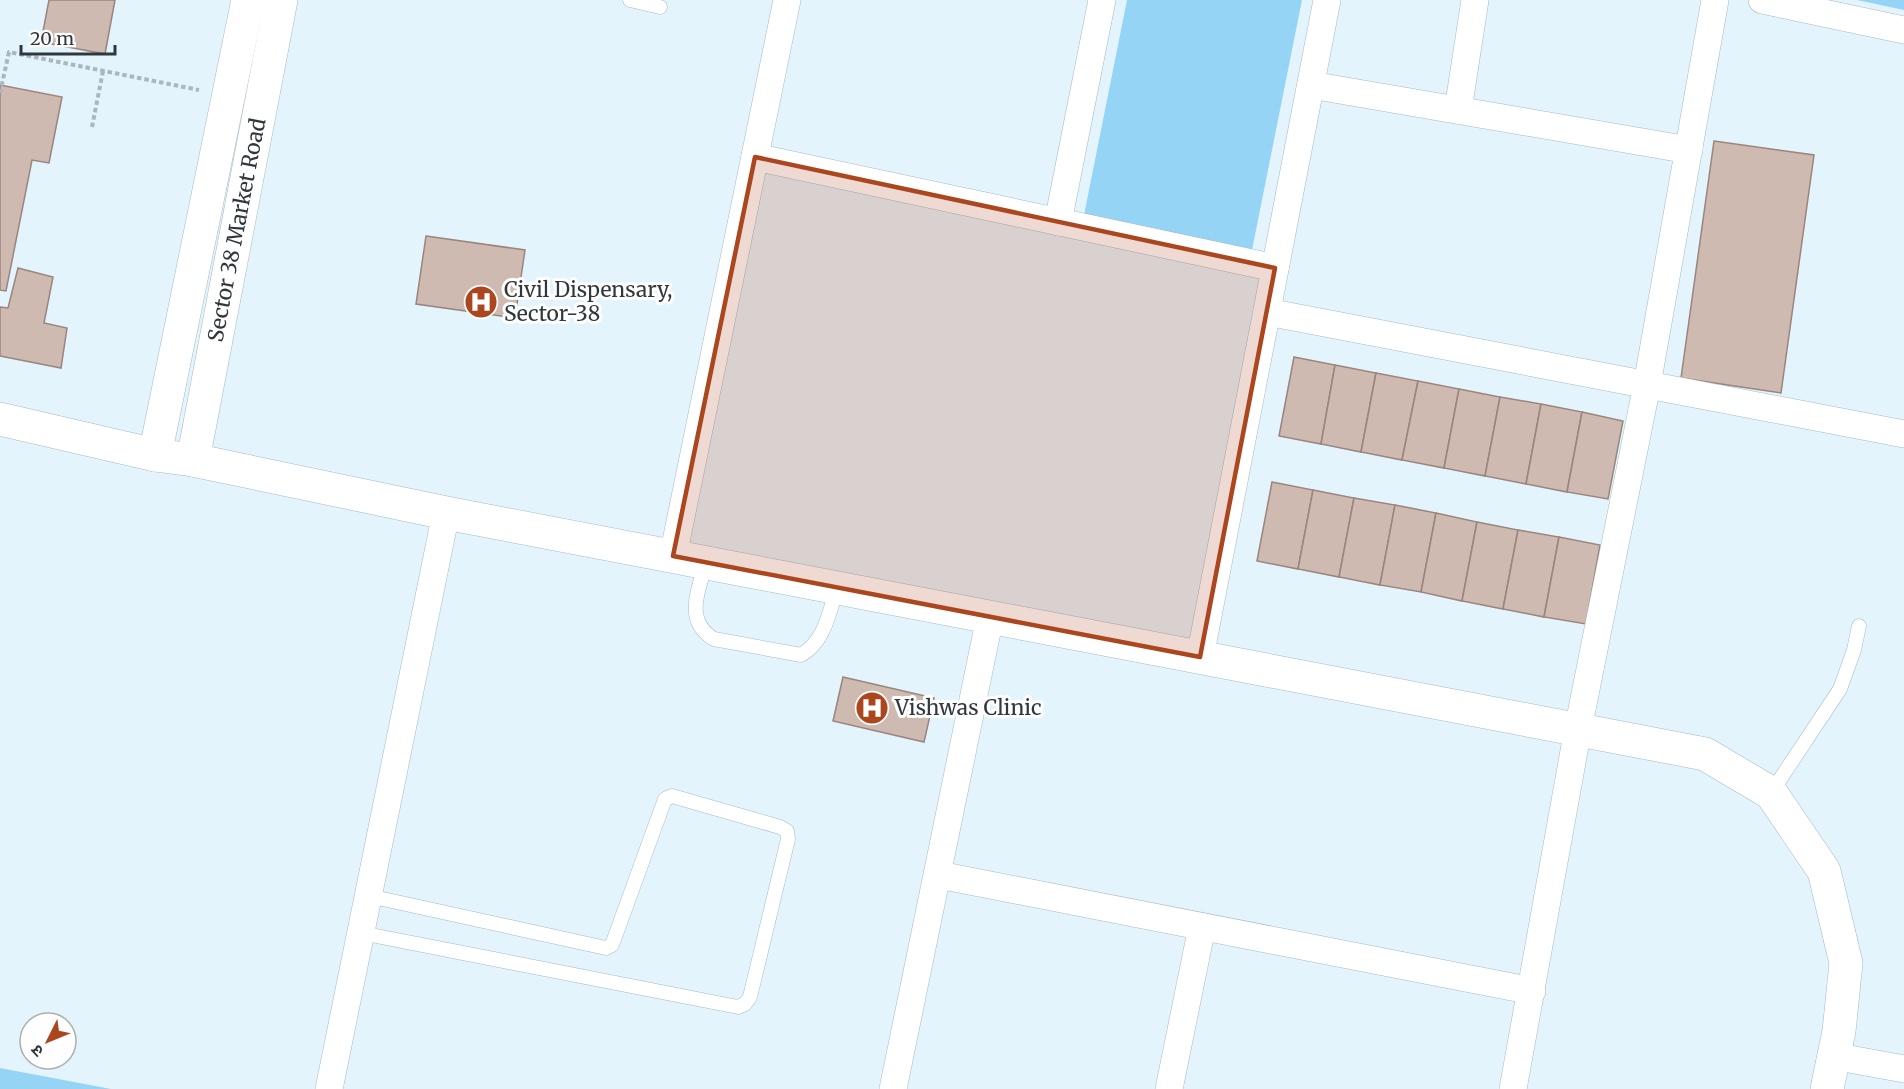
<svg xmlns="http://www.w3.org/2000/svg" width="1904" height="1089" viewBox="0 0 1904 1089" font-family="Merriweather,'Noto Sans Devanagari',serif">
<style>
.green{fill:#95d4f5}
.building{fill:#cfbab2;stroke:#9a857e;stroke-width:1.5}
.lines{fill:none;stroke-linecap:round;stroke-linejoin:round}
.service-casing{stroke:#a5b9c4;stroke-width:15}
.minor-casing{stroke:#a5b9c4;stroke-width:28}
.tertiary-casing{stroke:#a5b9c4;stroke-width:34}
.path{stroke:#a9b7be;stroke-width:4;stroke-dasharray:4.5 3;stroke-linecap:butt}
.service{stroke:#fff;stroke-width:14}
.minor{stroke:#fff;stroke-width:27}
.tertiary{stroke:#fff;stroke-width:33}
.marked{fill:#ac461e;fill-opacity:0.2;stroke:#ac461e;stroke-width:4.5;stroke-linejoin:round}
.labels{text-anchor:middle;stroke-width:6;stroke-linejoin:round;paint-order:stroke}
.street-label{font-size:21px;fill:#30383c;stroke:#fefefe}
.poi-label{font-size:21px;fill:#30383c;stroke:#fefefe;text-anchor:start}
</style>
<rect width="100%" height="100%" fill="#e4f4fd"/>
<!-- green -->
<g class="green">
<polygon points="1127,0 1302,0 1252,250 1084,215"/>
<polygon points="1857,0 1904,0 1904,10"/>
<polygon points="0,1068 111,1089 0,1089"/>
</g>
<!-- building -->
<g class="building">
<polygon points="49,0 115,0 105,54 41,42"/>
<polygon points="0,85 62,97 49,163 32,160 6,291 0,290"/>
<polygon points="1714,141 1814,155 1781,393 1681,378"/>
<polygon points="426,236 525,250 515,318 416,304"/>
<polygon points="18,268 53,277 44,323 67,328 61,368 0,356 0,307 8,308"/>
<polygon points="1294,357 1335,365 1321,444 1279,436"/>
<polygon points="1335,365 1376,373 1361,452 1321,444"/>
<polygon points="1376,373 1418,381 1402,460 1361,452"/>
<polygon points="1418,381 1459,389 1444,468 1402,460"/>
<polygon points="1459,389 1500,397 1485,476 1444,468"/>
<polygon points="1500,397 1541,404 1526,484 1485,476"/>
<polygon points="1541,404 1582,412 1567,492 1526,484"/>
<polygon points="1582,412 1623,421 1608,499 1567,492"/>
<polygon points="1272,482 1313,490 1298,569 1257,561"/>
<polygon points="1313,490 1354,498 1339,577 1298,569"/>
<polygon points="1354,498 1395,505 1380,585 1339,577"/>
<polygon points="1395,505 1436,513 1421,592 1380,585"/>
<polygon points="1436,513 1477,522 1462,601 1421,592"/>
<polygon points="1477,522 1518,530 1503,609 1462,601"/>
<polygon points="1518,530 1559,537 1544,617 1503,609"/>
<polygon points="1559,537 1600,545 1586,624 1544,617"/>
<polygon points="843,677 934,698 924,742 833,721"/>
</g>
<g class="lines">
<defs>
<g id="service">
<polyline points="630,0 660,7"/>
<path d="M706,563C698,591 684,621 714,639L801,655C825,641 829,613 837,588"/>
<polyline points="1771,793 1840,689 1854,650 1859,626"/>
<polyline points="361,933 738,1007 745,1004 750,997 788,839 787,831 780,827 672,796 665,799 612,945 606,948 369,896"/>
</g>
<g id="minor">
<polyline points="1762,0 1904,30"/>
<polyline points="1311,85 1689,150"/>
<polyline points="1458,110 1475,0"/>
<polyline points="755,157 1275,268"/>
<polyline points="1058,222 1102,0"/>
<polyline points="1267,312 1904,434"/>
<polyline points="673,556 787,0"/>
<polyline points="1200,657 1327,0"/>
<polyline points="939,875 1532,991"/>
<polyline points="1833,1056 1904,1069"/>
<polyline points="329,1089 446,513"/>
<polyline points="893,1089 990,617"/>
<polyline points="1169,1089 1202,927"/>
<polyline points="1513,1089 1578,729 1647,385 1715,0"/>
</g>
<g id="tertiary">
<polyline points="0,419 155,455 193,460 446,513 1705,754 1771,793 1824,871 1846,963 1839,1031 1827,1089"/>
<polyline points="155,455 248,0"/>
<polyline points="193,460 281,0"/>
</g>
</defs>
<!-- service casing -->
<use href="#service" class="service-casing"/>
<!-- minor casing -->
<use href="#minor" class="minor-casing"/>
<!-- tertiary casing -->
<use href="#tertiary" class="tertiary-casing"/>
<!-- path -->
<g class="path">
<polyline points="0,93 9,52 199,90"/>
<polyline points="92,127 103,71"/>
</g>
<!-- service -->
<use href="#service" class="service"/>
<!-- minor -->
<use href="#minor" class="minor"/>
<!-- tertiary -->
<use href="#tertiary" class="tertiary"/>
</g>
<!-- marked area -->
<path class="marked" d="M755,157L1275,268L1200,657L673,556Z"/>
<!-- icons -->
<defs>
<symbol id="hospital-disc" viewBox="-11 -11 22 22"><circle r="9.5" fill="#ac461e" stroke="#fefefe"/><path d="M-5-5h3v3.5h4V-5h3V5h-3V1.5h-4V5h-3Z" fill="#fff"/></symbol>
</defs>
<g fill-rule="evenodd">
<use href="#hospital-disc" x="462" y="283" width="38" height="38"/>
<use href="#hospital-disc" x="853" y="689" width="38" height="38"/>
</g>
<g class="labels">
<!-- street labels -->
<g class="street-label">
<text transform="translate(237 230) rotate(-79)" y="7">Sector 38 Market Road</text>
</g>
<!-- poi labels -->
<g class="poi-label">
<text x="504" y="297">Civil Dispensary,<tspan x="504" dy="24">Sector-38</tspan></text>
<text x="895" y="715">Vishwas Clinic</text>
</g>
</g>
<!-- north arrow -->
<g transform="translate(48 1041) rotate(227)"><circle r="28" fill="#fefefe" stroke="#acafb0" stroke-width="1.5"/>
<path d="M0-4.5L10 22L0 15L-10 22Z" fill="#ac461e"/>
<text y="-9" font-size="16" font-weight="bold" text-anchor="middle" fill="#30383c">उ</text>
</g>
<!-- scale -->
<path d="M21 45v9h94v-9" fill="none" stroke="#30383c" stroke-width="3"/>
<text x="30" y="45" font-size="18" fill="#30383c" stroke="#fefefe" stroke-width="4.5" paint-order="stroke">20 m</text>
</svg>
